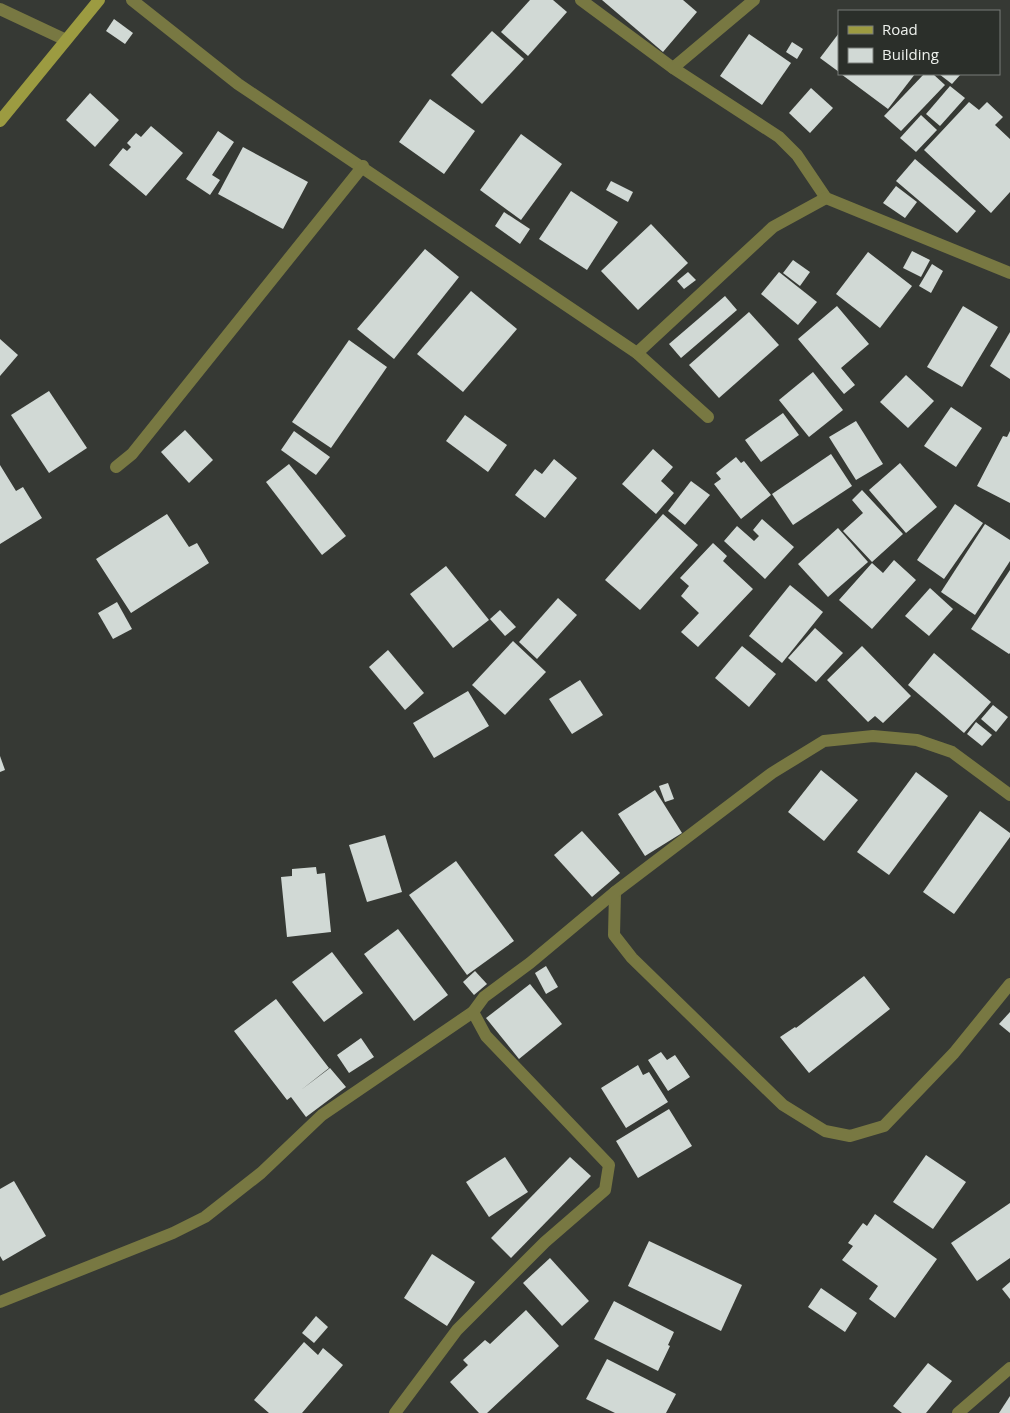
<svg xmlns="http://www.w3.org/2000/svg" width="1010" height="1413" viewBox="0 0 1010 1413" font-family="'Open Sans',sans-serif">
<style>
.building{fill:#d1d9d5}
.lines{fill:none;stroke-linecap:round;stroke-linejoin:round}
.minor{stroke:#787842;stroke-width:12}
.secondary{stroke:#9c9b41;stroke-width:12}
</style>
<rect width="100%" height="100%" fill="#363934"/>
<!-- building -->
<g class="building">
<polygon points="530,0 553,0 567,12 528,56 501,32"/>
<polygon points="602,0 683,0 697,12 663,52"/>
<polygon points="114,19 133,33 125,44 106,31"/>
<polygon points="492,31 524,59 482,104 451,75"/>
<polygon points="839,33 839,72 820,58"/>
<polygon points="749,34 791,63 762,105 720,76"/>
<polygon points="792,42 803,49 797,59 786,52"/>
<polygon points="841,74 915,74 888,109"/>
<polygon points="924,74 933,74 945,85 901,131 884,116"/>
<polygon points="939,74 961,74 952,84"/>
<polygon points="950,86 965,98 940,126 926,114"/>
<polygon points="811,88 833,108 810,133 789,113"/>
<polygon points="90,93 119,120 95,147 66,120"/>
<polygon points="430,99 475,131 444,174 399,142"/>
<polygon points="969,102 979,110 987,102 1003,117 995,125 1010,139 1010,192 991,213 924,150"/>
<polygon points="921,115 937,130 916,152 900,138"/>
<polygon points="151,126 183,153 146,196 109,165 123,148 127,151 131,147 127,143 136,133 141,137"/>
<polygon points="218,131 234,142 212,175 220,180 210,195 186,179"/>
<polygon points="521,134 562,164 521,220 480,190"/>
<polygon points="243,147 308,182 283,229 218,194"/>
<polygon points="915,159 976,211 957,233 896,181"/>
<polygon points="611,181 633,192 628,202 606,190"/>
<polygon points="896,186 917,202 905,218 883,203"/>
<polygon points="571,191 618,222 587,270 539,239"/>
<polygon points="504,212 530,229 520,244 495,226"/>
<polygon points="651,224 688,263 638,310 601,271"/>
<polygon points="425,249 459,277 394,359 357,329"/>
<polygon points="912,251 930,260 921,277 903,268"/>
<polygon points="868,252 912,286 880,328 836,294"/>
<polygon points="793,260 810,272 800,286 783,273"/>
<polygon points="932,264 943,271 931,293 919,286"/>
<polygon points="688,272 696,280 684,289 677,281"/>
<polygon points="779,272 817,302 798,325 761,294"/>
<polygon points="471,291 517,329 463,392 417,354"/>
<polygon points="725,296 737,310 681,358 669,344"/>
<polygon points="837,306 869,344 841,368 855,385 844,394 798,339"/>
<polygon points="963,306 998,327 962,387 927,367"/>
<polygon points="749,312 779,345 719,398 689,365"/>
<polygon points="1010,332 1010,379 990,366"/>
<polygon points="0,339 18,355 0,376"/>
<polygon points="349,340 387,367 331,448 292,422"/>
<polygon points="813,372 843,410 809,437 779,400"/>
<polygon points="906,375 934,401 908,428 880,402"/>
<polygon points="49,391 87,448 49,473 11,415"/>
<polygon points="951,407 982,428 956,467 924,446"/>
<polygon points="783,413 799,435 761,462 745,440"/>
<polygon points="465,415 507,445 488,472 446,441"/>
<polygon points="856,421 883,464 856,480 829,437"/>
<polygon points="185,430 213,460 189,483 161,452"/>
<polygon points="294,431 330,457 316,475 281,450"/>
<polygon points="1010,431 1010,503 977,486 1003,436 1007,437"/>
<polygon points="653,449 673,467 661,481 674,493 656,514 622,484"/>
<polygon points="831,454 852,486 793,525 772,494"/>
<polygon points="736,457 741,463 744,461 771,495 741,519 714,484 721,479 716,473"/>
<polygon points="554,459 577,478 545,518 515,495 535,469 542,474"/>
<polygon points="900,463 937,507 906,533 869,490"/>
<polygon points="289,464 346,536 322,555 266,482"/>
<polygon points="0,465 16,491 23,487 42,518 0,544"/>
<polygon points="691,481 710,495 685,525 668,511"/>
<polygon points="862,490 903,534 872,562 843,531 863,513 852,500"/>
<polygon points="955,504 983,523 944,579 917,560"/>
<polygon points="167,514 189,547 197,543 209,563 131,613 96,559"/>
<polygon points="663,514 698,545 640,610 605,580"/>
<polygon points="762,519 794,547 765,579 724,541 737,526 754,541 759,536 753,530"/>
<polygon points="985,524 1010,540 1010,561 975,615 941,592"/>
<polygon points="838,528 868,562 828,597 798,564"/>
<polygon points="713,543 727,556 723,561 753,589 698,647 681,632 699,613 681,596 689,586 680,578"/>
<polygon points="894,560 916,580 872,629 839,600 872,563 883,573"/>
<polygon points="446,566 489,620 453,648 410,594"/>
<polygon points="1010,570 1010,653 1009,654 971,629"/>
<polygon points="790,585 823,612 782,663 749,636"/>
<polygon points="930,588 953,609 929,636 905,616"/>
<polygon points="558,598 577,615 537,659 519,642"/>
<polygon points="117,602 132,629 113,639 98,613"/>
<polygon points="500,610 516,627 505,636 490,619"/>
<polygon points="815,628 843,653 816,682 788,658"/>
<polygon points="513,641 546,672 505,715 472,685"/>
<polygon points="742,646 776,674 749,707 715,678"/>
<polygon points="862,646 911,696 883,723 875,716 868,722 827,680"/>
<polygon points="388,650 424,693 405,710 369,667"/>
<polygon points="934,653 991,702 964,733 908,685"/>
<polygon points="580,680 603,715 572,734 549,699"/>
<polygon points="468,691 489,726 434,758 413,723"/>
<polygon points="993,705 1008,717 996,732 981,719"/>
<polygon points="976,722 992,735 982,746 967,734"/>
<polygon points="0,756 5,770 0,772"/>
<polygon points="821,770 858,800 824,841 788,812"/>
<polygon points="916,772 948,796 889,875 857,852"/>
<polygon points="668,783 674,799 665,802 659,786"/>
<polygon points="655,790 682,833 645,856 618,814"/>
<polygon points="980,811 1010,833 1010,837 954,914 923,892"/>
<polygon points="582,831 620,873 592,897 554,855"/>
<polygon points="385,835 402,892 367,902 349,845"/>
<polygon points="456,861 514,941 467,975 409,895"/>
<polygon points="316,867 317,874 325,873 331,932 287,937 281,877 292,876 292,869"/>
<polygon points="398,929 448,995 414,1021 364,954"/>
<polygon points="332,952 363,993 324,1022 292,982"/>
<polygon points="546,966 558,987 546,994 535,973"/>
<polygon points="475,971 487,984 474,995 463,982"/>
<polygon points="864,976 890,1009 809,1073 780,1037 795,1027 796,1028"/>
<polygon points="530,984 562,1024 519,1059 486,1018"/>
<polygon points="276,999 329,1068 301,1090 330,1068 346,1087 306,1117 291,1097 287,1100 234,1031"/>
<polygon points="1010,1012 1010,1033 999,1024"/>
<polygon points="361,1038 374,1057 349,1073 337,1055"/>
<polygon points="661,1052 667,1060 675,1055 690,1077 668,1091 648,1060"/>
<polygon points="638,1065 643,1075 649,1072 668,1102 626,1128 601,1088"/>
<polygon points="669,1109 692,1146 638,1178 616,1141"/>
<polygon points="926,1155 966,1182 933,1229 893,1202"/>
<polygon points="505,1157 528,1192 489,1217 466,1182"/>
<polygon points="570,1157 591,1176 511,1258 491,1238"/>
<polygon points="14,1181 46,1236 3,1261 0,1256 0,1189"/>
<polygon points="1010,1203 1010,1258 977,1281 951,1243"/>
<polygon points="875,1214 937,1259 895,1318 869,1299 878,1286 842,1260 853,1246 848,1243 863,1223 867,1226"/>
<polygon points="649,1241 742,1285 721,1331 628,1286"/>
<polygon points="432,1254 475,1282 447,1326 404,1298"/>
<polygon points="550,1258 589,1301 562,1326 523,1283"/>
<polygon points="1010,1282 1010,1299 1002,1289"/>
<polygon points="821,1288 857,1313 845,1332 808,1307"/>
<polygon points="614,1301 674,1332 668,1345 670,1346 658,1371 594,1339"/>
<polygon points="526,1310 559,1346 487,1413 479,1413 450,1382 468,1365 463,1360 485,1340 490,1344"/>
<polygon points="316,1316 328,1327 314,1343 302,1333"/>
<polygon points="304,1342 318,1355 323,1348 343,1365 302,1413 269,1413 254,1400"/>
<polygon points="607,1359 676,1394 666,1413 615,1413 586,1399"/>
<polygon points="928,1363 952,1381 926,1413 902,1413 893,1406"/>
<polygon points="1010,1396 1010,1413 999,1413"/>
</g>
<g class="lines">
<!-- minor -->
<g class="minor">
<polyline points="132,0 238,84 637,353 708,417"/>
<polyline points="581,0 673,68 779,137 797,155 826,198 1010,273"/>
<polyline points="0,9 66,40"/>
<polyline points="673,68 754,0"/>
<polyline points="637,353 773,227 826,198"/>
<polyline points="116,467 132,454 363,166"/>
<polyline points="615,892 614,935 632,958 783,1105 825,1131 850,1136 884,1126 954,1053 1010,984"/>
<polyline points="0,1302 173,1233 205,1217 261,1173 322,1115 473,1012"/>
<polyline points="395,1413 457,1330 545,1242 605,1190 609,1165 486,1036 473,1012 484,997 530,963 615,892 772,773 824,741 873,736 917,740 952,752 1010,795"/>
<polyline points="958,1413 1010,1368"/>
</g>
<!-- secondary -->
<polyline class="secondary" points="0,121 99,0"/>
</g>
<!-- legend -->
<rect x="838" y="10" width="162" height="65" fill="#2b2f2a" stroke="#797d78"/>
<rect x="848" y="26" width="25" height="8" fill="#9c9b41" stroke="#797d78"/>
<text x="882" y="35" font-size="15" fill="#eef1ed">Road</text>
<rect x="848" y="48" width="25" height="15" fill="#d1d9d5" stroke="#797d78"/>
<text x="882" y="60" font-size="15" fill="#eef1ed">Building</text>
</svg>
